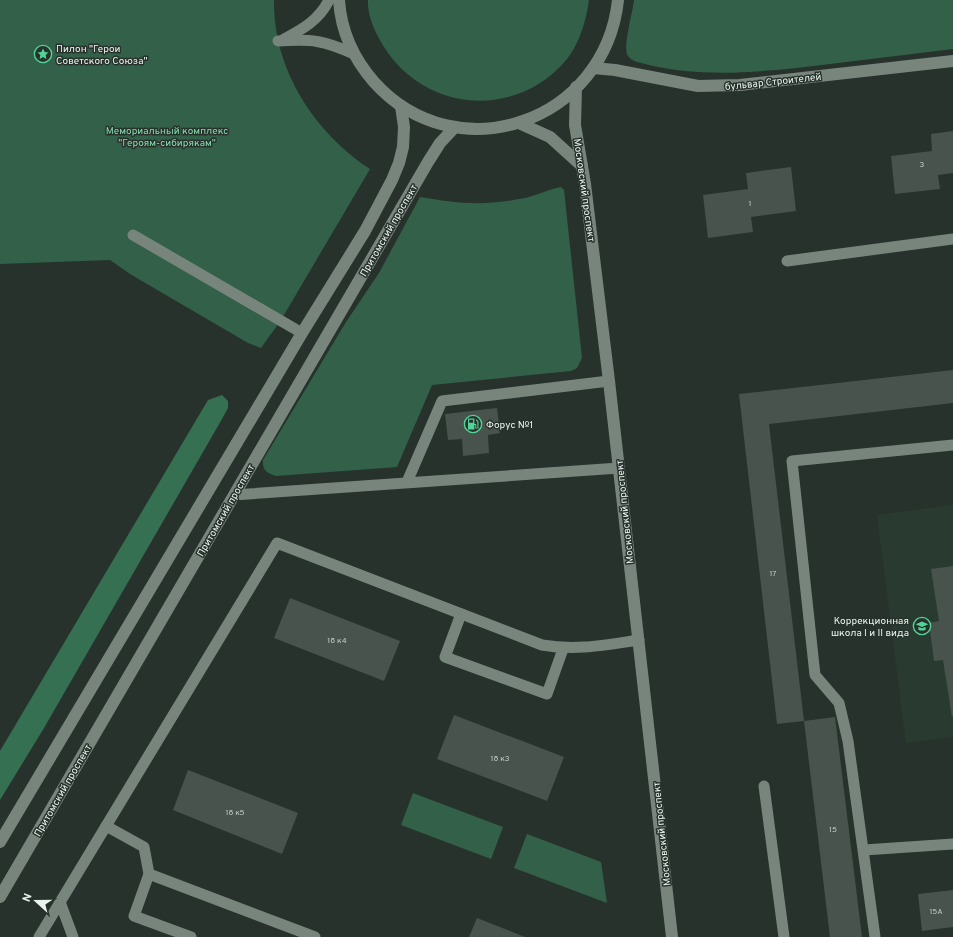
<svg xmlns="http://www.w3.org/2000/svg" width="953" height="937" viewBox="0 0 953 937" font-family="Overpass,sans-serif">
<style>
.built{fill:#293b31}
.green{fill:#336049}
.forest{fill:#367053}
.building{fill:#47534c}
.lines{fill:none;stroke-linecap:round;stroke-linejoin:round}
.lane{stroke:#78857d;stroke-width:11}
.street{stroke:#78857d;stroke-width:12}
.secondary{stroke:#78857d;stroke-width:12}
.labels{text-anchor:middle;stroke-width:3;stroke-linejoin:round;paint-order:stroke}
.number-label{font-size:8px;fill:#c3cbc6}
.poi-label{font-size:10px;fill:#ecf3ee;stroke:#27322c;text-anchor:start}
.street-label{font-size:10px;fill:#ecf3ee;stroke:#27322c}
.park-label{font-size:10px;fill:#85dcae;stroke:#27322c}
</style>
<rect width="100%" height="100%" fill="#27322c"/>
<!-- built -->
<polygon class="built" points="953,505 953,737 906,743 877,515"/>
<!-- green -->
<g class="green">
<path d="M0,0H274C273,69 314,132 370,169L281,320L261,348L248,343L130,274L110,260L0,264Z"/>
<path d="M368,0H589C586,21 580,42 567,59C519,117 432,114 388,53C378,39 367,18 368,0Z"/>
<path d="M634,0H953V49C912,54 871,59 830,64C771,71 708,79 649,65C642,63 632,62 628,56C622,49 633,11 634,0Z"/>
<path d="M561,187L564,190L582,358L577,368L571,371L432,385L397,467L276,476C267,473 262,470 263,460L346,322L379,273L420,197C461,204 484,206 525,198C538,195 549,189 561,187Z"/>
<polygon points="413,793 503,827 491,859 401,825"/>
<polygon points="527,834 601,862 607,903 514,868"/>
</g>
<!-- forest -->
<polygon class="forest" points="222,395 228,401 228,408 222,419 44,728 0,800 0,751 208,400"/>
<!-- building -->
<g class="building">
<polygon points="953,131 953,173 938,175 940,189 895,194 891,156 932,151 931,134"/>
<polygon points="791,167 796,211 751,217 753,232 708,238 703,195 748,189 746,173"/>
<polygon points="953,370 953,403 769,424 804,721 777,724 739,394"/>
<polygon points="497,408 500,433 488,435 489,453 463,456 462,439 448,440 445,414"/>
<polygon points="953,566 953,716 952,717 943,660 934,661 929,623 939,621 931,569"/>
<polygon points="290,598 400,641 384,681 274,638"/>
<polygon points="454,715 564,757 547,801 437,759"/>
<polygon points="835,717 862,937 830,937 804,721"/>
<polygon points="188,770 298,813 282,854 173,810"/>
<polygon points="953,890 953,927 922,931 918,894"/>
<polygon points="477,918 525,937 469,937"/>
</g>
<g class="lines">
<!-- lane -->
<g class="lane">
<path d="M284,39C303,29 319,20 329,0"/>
<path d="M278,41C312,39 323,40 354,54"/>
<polyline points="133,235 302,333"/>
<polyline points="787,261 953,239"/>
<polyline points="407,482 442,401 609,381"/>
<polyline points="234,495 619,468"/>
<polyline points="461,614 445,657 547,694 563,649"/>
<polyline points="764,786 784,937"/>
<polyline points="106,826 144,847 149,874 315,937"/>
<polyline points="864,850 953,844"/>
<polyline points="149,874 134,916 191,937"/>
<polyline points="60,902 73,937"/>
<path d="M39,937L277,543L542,645C576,651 605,645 639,640"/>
<polyline points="875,937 848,741 839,703 815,675 792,461 953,445"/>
</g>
<!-- street -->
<g class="street">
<polyline points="576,87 575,125 585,184 609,381 672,937"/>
<polyline points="519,123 550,137 582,166"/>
</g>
<!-- secondary -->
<g class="secondary">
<path d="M339,0C341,31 354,59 374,82C457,174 605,122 618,0"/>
<polyline points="593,68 615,70 698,86 740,85 953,61"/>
<polyline points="0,842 302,333 365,231 392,180 399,163 403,147 404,127 401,106"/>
<polyline points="0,897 428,162 440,143 455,127"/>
</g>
</g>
<!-- icons -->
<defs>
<symbol id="sight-ring" viewBox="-11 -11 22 22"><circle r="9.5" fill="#27322c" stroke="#52d397" stroke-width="1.5"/><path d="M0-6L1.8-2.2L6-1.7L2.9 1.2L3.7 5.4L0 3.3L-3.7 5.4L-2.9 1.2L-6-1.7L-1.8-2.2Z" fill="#52d397"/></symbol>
<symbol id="fuel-ring" viewBox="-11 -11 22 22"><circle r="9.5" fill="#27322c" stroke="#52d397" stroke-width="1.5"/><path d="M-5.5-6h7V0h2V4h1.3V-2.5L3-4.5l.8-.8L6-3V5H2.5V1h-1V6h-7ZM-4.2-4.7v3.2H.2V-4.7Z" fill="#52d397"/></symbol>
<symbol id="school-ring" viewBox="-11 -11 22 22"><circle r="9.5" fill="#27322c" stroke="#52d397" stroke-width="1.5"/><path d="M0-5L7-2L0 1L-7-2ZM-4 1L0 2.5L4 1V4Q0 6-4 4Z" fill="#52d397"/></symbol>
</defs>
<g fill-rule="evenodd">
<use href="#sight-ring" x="33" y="44" width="20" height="20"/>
<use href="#fuel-ring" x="463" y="414" width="20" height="20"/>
<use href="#school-ring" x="912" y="616" width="20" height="20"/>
</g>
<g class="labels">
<!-- number labels -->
<g class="number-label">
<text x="922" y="167">3</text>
<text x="750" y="206">1</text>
<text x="773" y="576">17</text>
<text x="337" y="643">18 к4</text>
<text x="500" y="761">18 к3</text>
<text x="235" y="815">18 к5</text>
<text x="833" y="832">15</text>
<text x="936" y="914">15А</text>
</g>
<!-- poi labels -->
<g class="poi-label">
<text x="56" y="52">Пилон "Герои<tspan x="56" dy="12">Советского Союза"</tspan></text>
<text x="486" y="428">Форус №1</text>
<text x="909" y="624" text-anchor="end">Коррекционная<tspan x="909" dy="12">школа I и II вида</tspan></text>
</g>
<!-- street labels -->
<g class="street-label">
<text transform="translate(773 81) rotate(-6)" y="4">бульвар Строителей</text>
<text transform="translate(585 190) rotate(82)" y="4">Московский проспект</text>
<text transform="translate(388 230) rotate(-60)" y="4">Притомский проспект</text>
<text transform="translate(225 510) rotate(-60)" y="4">Притомский проспект</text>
<text transform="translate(624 512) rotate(-96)" y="4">Московский проспект</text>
<text transform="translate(62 790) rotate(-60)" y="4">Притомский проспект</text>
<text transform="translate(661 834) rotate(-96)" y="4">Московский проспект</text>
</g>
<!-- park labels -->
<g class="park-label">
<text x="167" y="134">Мемориальный комплекс<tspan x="167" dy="12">"Героям-сибирякам"</tspan></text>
</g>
</g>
<!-- north arrow -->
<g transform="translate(36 901) rotate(291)" stroke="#27322c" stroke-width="3" paint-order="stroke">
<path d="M0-3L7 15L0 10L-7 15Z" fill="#ecf3ee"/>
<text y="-6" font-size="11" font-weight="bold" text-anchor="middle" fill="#ecf3ee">N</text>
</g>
</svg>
